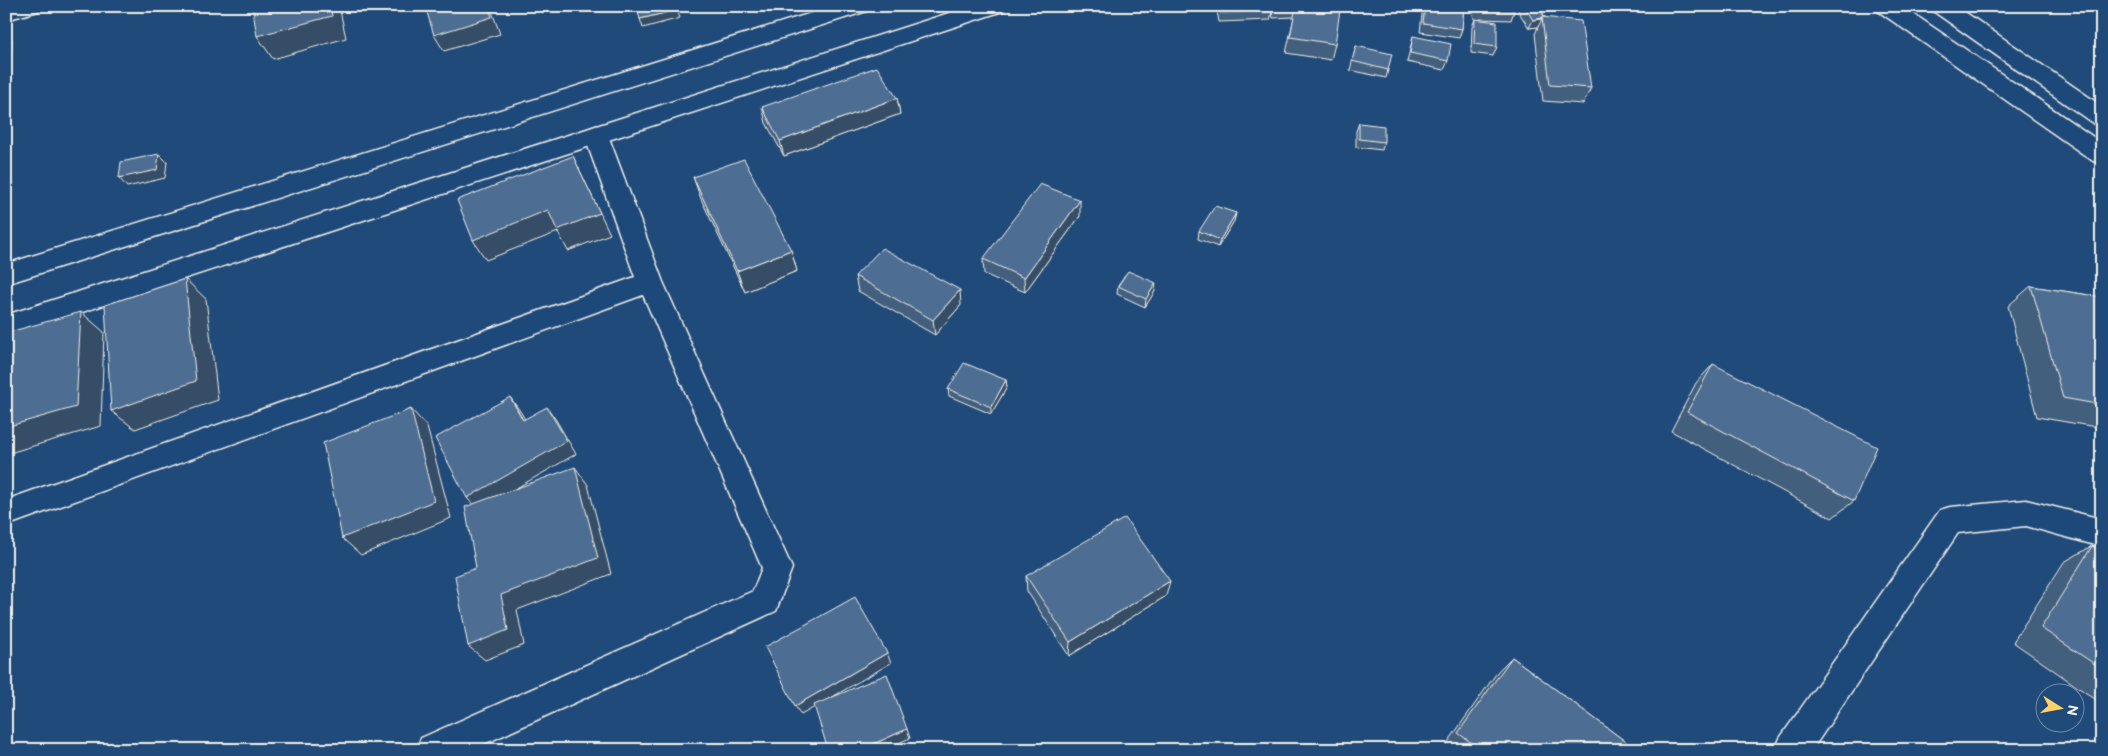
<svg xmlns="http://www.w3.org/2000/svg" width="2108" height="756" viewBox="0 0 2108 756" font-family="'Balsamiq Sans',sans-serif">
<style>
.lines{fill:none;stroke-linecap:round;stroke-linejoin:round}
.minor-casing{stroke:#f4f1e8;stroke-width:3}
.secondary-casing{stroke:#f4f1e8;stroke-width:3}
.minor{fill:#1f4a7a;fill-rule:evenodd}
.secondary{fill:#1f4a7a;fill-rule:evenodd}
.wall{fill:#425f7e;stroke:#f4f1e8}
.shaded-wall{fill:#364d66;stroke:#f4f1e8}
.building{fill:#4d6e92;stroke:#f4f1e8}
</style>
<rect width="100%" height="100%" fill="#1f4a7a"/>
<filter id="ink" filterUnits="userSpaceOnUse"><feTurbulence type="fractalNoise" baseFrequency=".02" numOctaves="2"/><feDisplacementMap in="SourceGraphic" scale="10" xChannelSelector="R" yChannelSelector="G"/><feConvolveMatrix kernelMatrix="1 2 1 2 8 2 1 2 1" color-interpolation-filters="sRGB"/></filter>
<g filter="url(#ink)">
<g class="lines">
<defs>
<g id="minor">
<polygon points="6,6 41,6 38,11 6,20"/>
<polygon points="1875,6 1902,6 2102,143 2102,164 2093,161 1878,11"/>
<polygon points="1930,6 1956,6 2102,106 2102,126 2094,124 1933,11"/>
<polygon points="596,126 604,129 608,135 663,282 792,568 776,611 471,750 416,750 421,738 753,591 762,568 643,295 6,526 6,500 635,277 584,135 588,129"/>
<polygon points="2026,500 2102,519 2102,547 2026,526 1958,533 1812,750 1775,750 1780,738 1940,510 1950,507"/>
</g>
<g id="secondary">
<polygon points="834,6 870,6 867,11 6,284 6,264"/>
<polygon points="971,6 1006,6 1003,11 6,337 6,315"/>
</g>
</defs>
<!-- minor casing -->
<use href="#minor" class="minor-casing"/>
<!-- secondary casing -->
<use href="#secondary" class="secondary-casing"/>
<!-- minor -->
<use href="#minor" class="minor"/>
<!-- secondary -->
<use href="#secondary" class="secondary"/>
</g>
<!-- wall -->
<g class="wall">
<polygon points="1216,6 1314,6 1335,44 1331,60 1286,53 1294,17 1273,18 1272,12 1270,20 1219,22"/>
<polygon points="1423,6 1464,6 1462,29 1459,38 1420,32"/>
<polygon points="1471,6 1513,6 1514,11 1511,20 1480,19 1497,47 1493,56 1471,53 1472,27 1475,19 1474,19"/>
<polygon points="1521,6 1538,6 1591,88 1583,104 1543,101 1535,34 1538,27 1529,28 1518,11"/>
<polygon points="1413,36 1448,61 1444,70 1407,62 1411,45"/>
<polygon points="1356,46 1388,70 1386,78 1350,70"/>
<polygon points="897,98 900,114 784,156 766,123 762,107"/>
<polygon points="1359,123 1384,142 1382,150 1356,147 1356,131"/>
<polygon points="693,177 791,250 797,271 745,292 701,199"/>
<polygon points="1236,213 1234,221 1218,247 1198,239 1199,231"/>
<polygon points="1080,216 1025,292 984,274 983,259"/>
<polygon points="855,276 961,305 935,335 858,291"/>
<polygon points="1118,286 1155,291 1145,307 1117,294"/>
<polygon points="2031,286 2102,297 2102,428 2037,417 2008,306"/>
<polygon points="1713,364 1854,501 1832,518 1671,431 1696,383"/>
<polygon points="1006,380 1007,387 991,414 949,396 948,389"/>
<polygon points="2092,546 2102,552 2102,704 2013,642 2064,562"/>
<polygon points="1026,576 1166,596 1069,656 1027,591"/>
<polygon points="1512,657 1637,750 1453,750 1446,745 1498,671"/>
</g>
<!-- shaded-wall -->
<g class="shaded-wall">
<polygon points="330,6 339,6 346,38 273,59 257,36"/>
<polygon points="488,6 490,6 500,34 444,51 434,35"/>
<polygon points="677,10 680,18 643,28 640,19"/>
<polygon points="1542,19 1538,27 1529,28 1533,20"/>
<polygon points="6,32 12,39 11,69 6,71"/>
<polygon points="897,98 900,114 784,156 780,141"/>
<polygon points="159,154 167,162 165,178 127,187 119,178"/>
<polygon points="573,156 610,234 568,251 558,232 486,260 473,240"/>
<polygon points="1080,200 1080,216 1025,292 1024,278"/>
<polygon points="1236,213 1234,221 1218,247 1220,240"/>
<polygon points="791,250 797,271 745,292 737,271"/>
<polygon points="185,279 206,299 218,400 135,429 111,411"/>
<polygon points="1156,283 1155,291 1145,307 1146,299"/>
<polygon points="960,290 961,305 935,335 933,320"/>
<polygon points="81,312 104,332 101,426 6,454 6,427"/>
<polygon points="1006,380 1007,387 991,414 991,407"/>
<polygon points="510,397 520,411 533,433 523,420"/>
<polygon points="547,407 556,420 576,454 478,510 467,498"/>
<polygon points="411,409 427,427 451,518 361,555 342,538"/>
<polygon points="575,467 588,485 611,574 517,610 524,645 485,660 468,646"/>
<polygon points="1170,581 1166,596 1069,656 1070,642"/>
<polygon points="887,653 891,663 801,715 795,706"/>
<polygon points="907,729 910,738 883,750 860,750"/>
</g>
<!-- building -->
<g class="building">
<polygon points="252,6 330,6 332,16 257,36"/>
<polygon points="425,6 488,6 492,17 434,35"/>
<polygon points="636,6 675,6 677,10 640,19"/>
<polygon points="1219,6 1271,6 1272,12 1220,13"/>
<rect x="1274" y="6" width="22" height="3"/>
<polygon points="1296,6 1314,6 1340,10 1335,44 1290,37"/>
<polygon points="1425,6 1464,6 1462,29 1423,23"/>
<polygon points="1476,6 1513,6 1514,11 1477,10"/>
<polygon points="1524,6 1538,6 1545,18 1542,17 1542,18 1533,20"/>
<polygon points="1542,17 1581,21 1591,88 1550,85"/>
<polygon points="1475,19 1497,22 1497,47 1474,44"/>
<polygon points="1413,36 1451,44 1448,61 1410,53"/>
<polygon points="1356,46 1392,54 1388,70 1352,61"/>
<polygon points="877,67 897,98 780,141 762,107"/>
<polygon points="1359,123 1384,126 1384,142 1359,139"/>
<polygon points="159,154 157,170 119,178 121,162"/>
<polygon points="573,156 600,213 557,230 548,210 473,240 457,200"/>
<polygon points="744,159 791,250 737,271 693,177"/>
<polygon points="1040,184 1080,200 1024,278 983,259"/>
<polygon points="1215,206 1236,213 1220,240 1199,231"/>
<polygon points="882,248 960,290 933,320 855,276"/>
<polygon points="1128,271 1156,283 1146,299 1118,286"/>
<polygon points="185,279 196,381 111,411 105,305"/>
<polygon points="2031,286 2102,297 2102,405 2063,398"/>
<polygon points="81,312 76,407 6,427 6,333"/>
<polygon points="964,363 1006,380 991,407 948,389"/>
<polygon points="1713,364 1877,447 1854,501 1687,412"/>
<polygon points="510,397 523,420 547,407 567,441 467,498 435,438"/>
<polygon points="411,409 434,501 342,538 323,443"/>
<polygon points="575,467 598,558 501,595 508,630 468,646 455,576 476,568 465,507"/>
<polygon points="1125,518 1170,581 1070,642 1026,576"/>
<polygon points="2092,546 2102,552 2102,669 2041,628"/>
<polygon points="855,597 887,653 795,706 765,647"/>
<polygon points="1512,657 1637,750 1481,750 1458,733"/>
<polygon points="887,674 907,729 860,750 828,750 814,705"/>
</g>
</g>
<!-- margin -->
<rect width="2108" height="756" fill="none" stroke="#1f4a7a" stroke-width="25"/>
<rect x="12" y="12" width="2083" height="731" fill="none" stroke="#f4f1e8" stroke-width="2" filter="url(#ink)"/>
<!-- north arrow -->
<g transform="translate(2060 708) rotate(101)"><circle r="24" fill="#1f4a7a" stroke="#748da6"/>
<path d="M0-4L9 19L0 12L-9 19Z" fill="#ffd166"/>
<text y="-8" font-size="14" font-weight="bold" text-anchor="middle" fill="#f4f1e8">N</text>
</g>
</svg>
